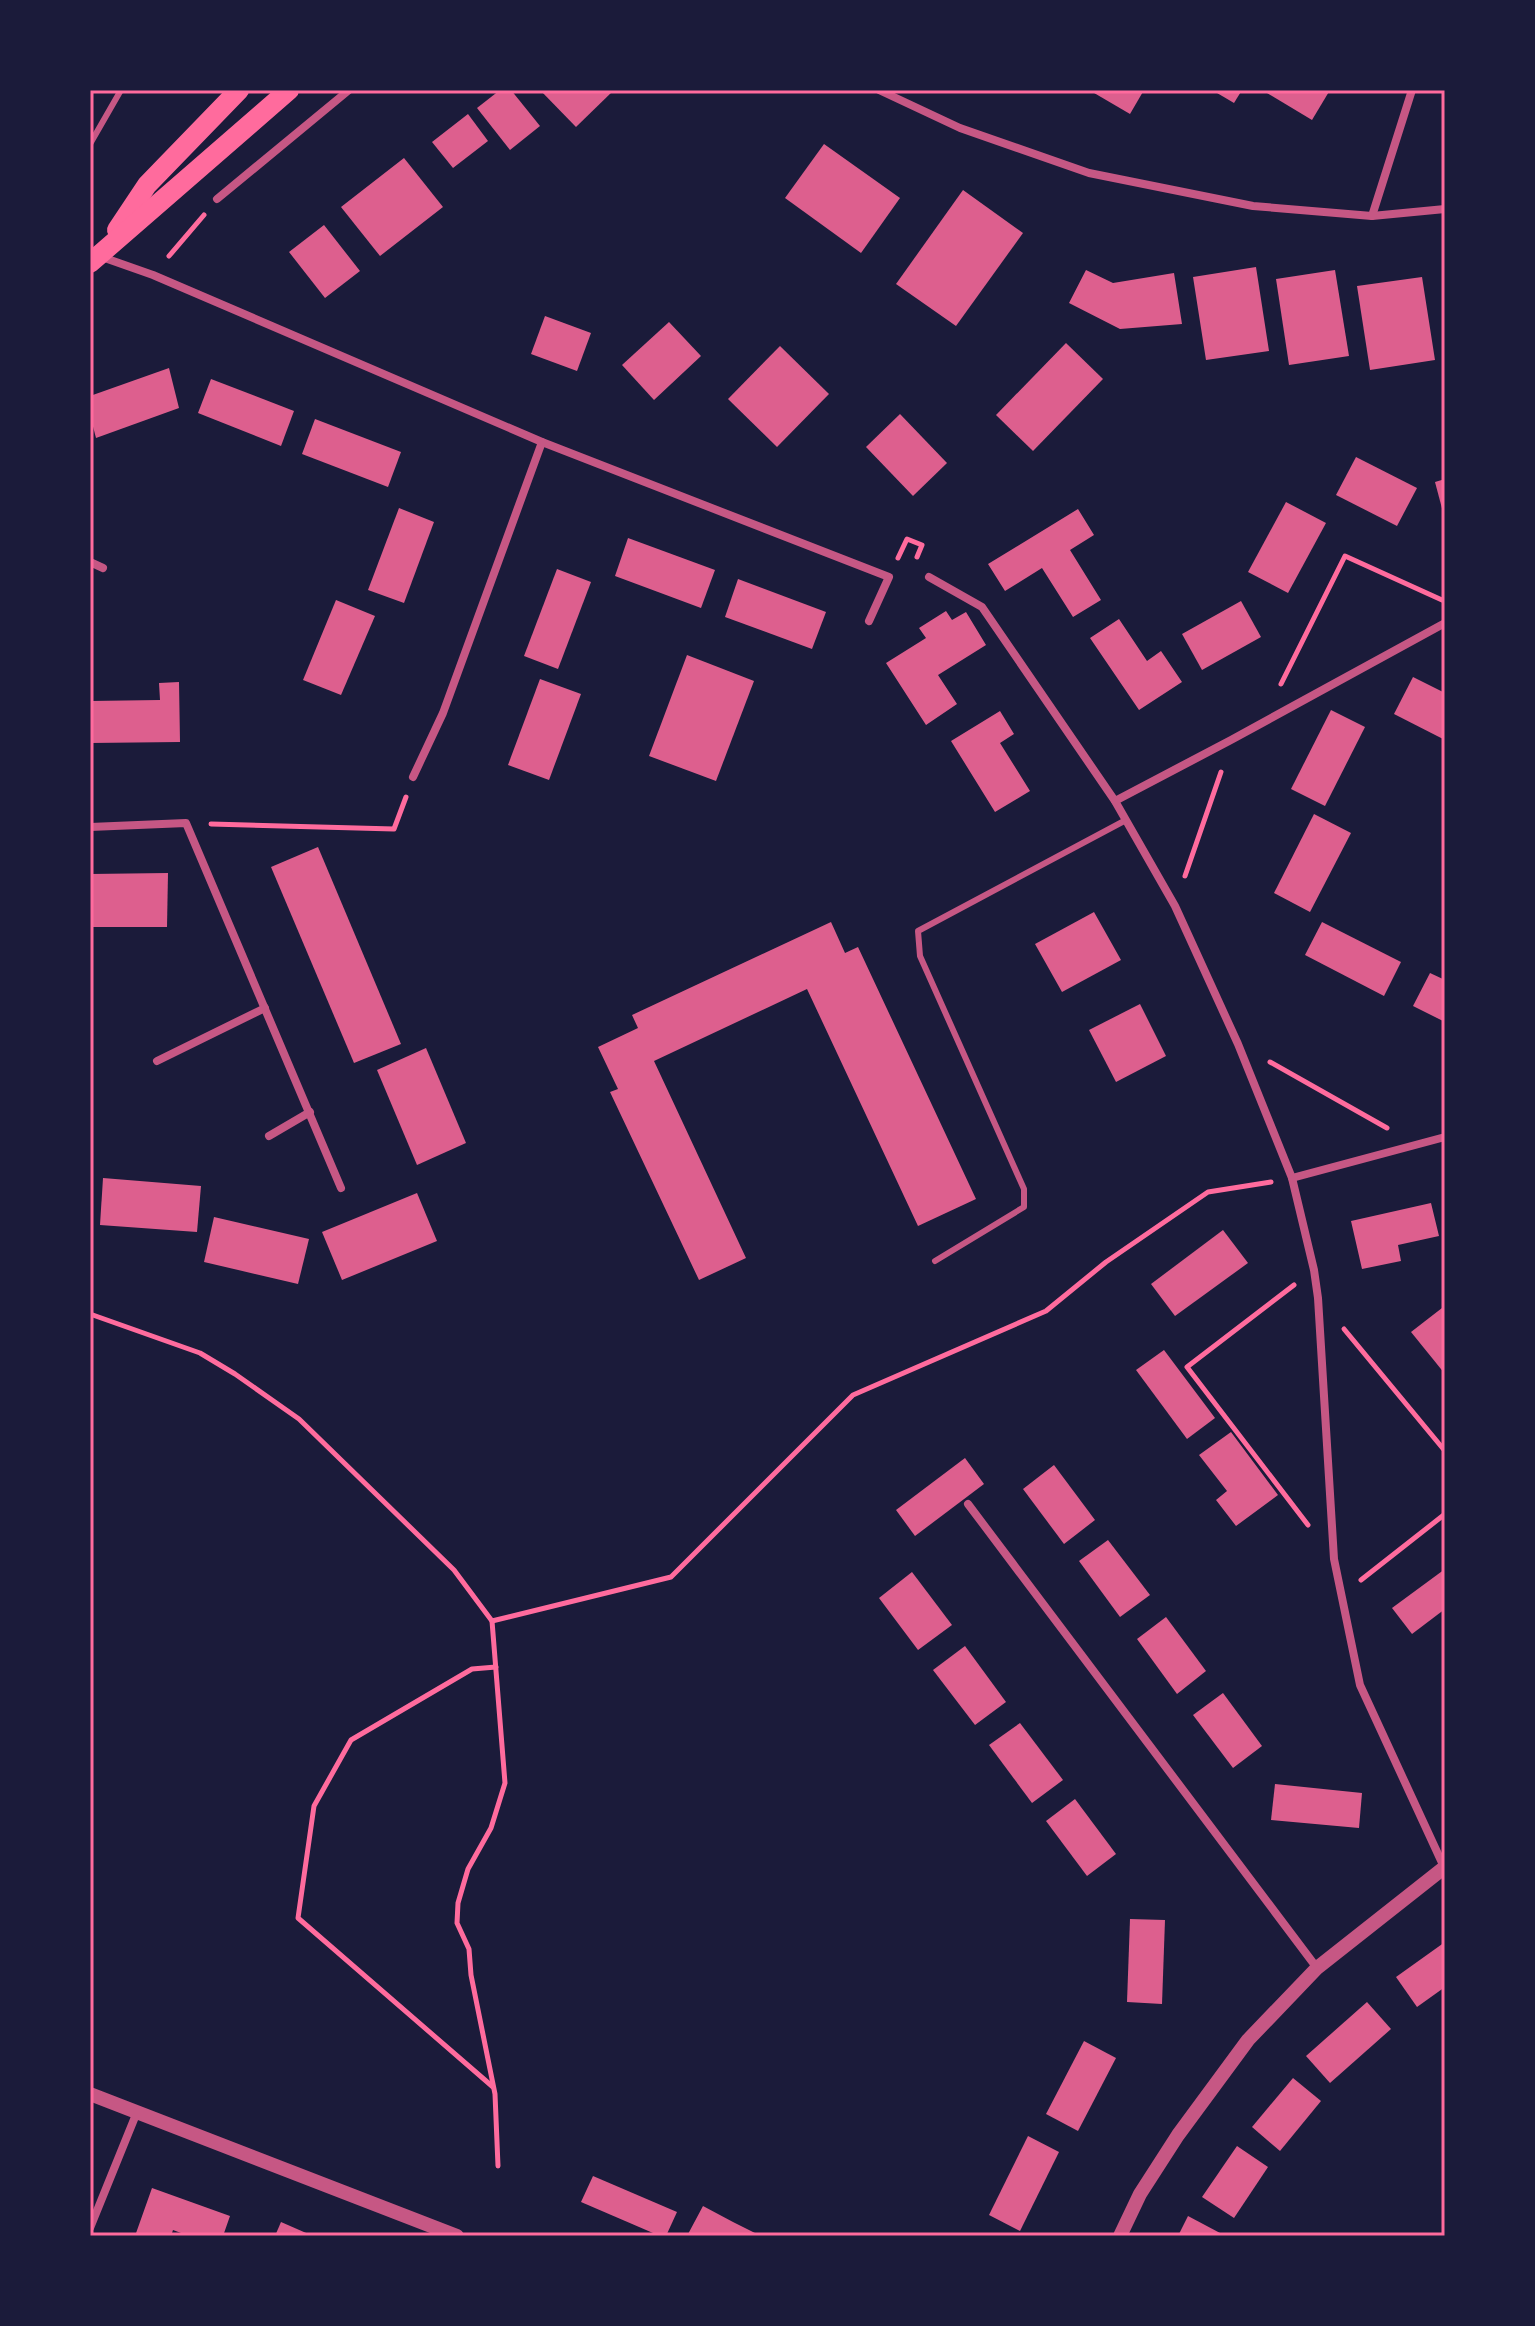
<svg xmlns="http://www.w3.org/2000/svg" width="1535" height="2326" viewBox="0 0 1535 2326" font-family="Karla,sans-serif">
<style>
.building{fill:#dd5f8e}
.lines{fill:none;stroke-linecap:round;stroke-linejoin:round}
.path{stroke:#ff6b9d;stroke-width:5}
.service{stroke:#c65784;stroke-width:6}
.minor{stroke:#c65784;stroke-width:8}
.tertiary{stroke:#c65784;stroke-width:14}
.primary{stroke:#ff6b9d;stroke-width:20}
.neatline{fill:none;stroke:#ff6b9d;stroke-width:3}
</style>
<rect width="100%" height="100%" fill="#1b1b3a"/>
<!-- building -->
<g class="building">
<polygon points="500,90 511,90 540,126 510,150 477,108"/>
<polygon points="540,90 614,90 576,127"/>
<polygon points="1089,90 1144,90 1130,114"/>
<polygon points="1212,90 1242,90 1234,103"/>
<polygon points="1262,90 1330,90 1312,120"/>
<polygon points="468,114 488,141 453,168 432,142"/>
<polygon points="824,144 900,198 861,253 785,198"/>
<polygon points="404,158 443,207 380,256 341,207"/>
<polygon points="963,190 1023,233 956,326 896,284"/>
<polygon points="324,225 360,271 325,298 289,252"/>
<polygon points="1256,267 1269,351 1206,360 1193,277"/>
<polygon points="1086,270 1113,283 1174,273 1182,324 1120,329 1069,303"/>
<polygon points="1335,270 1349,356 1289,365 1276,279"/>
<polygon points="1422,277 1435,360 1370,370 1357,286"/>
<polygon points="545,316 591,333 577,371 531,354"/>
<polygon points="669,322 701,356 654,400 622,365"/>
<polygon points="1066,343 1103,379 1033,451 996,415"/>
<polygon points="780,346 829,394 777,447 728,399"/>
<polygon points="169,368 179,408 96,438 90,415 90,396"/>
<polygon points="211,379 294,411 281,446 198,413"/>
<polygon points="900,414 947,463 913,496 866,447"/>
<polygon points="315,419 401,452 388,487 302,454"/>
<polygon points="1356,457 1417,488 1397,526 1336,495"/>
<polygon points="1445,479 1445,516 1444,516 1435,482"/>
<polygon points="1286,502 1326,523 1288,593 1248,572"/>
<polygon points="399,508 434,522 404,603 368,590"/>
<polygon points="1078,509 1094,535 1070,550 1101,600 1073,617 1042,568 1005,591 988,564"/>
<polygon points="628,538 715,570 701,608 615,576"/>
<polygon points="557,569 591,582 558,669 524,656"/>
<polygon points="738,579 826,612 812,649 725,617"/>
<polygon points="336,600 375,616 341,695 303,680"/>
<polygon points="1241,601 1261,637 1202,670 1182,634"/>
<polygon points="946,611 952,620 966,612 986,645 938,675 957,704 926,725 886,663 926,638 919,628"/>
<polygon points="1119,619 1147,661 1161,651 1182,682 1139,710 1090,638"/>
<polygon points="687,655 754,681 716,781 649,756"/>
<polygon points="1413,677 1445,693 1445,740 1394,714"/>
<polygon points="540,679 581,694 549,780 508,765"/>
<polygon points="179,682 180,742 90,743 90,701 160,700 159,683"/>
<polygon points="1331,710 1365,727 1325,806 1291,789"/>
<polygon points="1000,711 1014,734 1000,743 1030,791 995,812 951,741"/>
<polygon points="1314,814 1351,833 1310,912 1274,893"/>
<polygon points="318,847 401,1044 354,1063 271,867"/>
<polygon points="168,873 167,927 90,927 90,874"/>
<polygon points="1094,912 1121,960 1062,992 1035,944"/>
<polygon points="831,922 845,953 858,947 976,1199 918,1226 807,989 654,1061 746,1258 699,1280 610,1092 618,1089 598,1047 638,1028 632,1015"/>
<polygon points="1322,922 1401,962 1384,996 1305,955"/>
<polygon points="1430,973 1445,980 1445,1022 1413,1006"/>
<polygon points="1140,1004 1166,1056 1116,1082 1089,1030"/>
<polygon points="426,1048 466,1143 417,1165 377,1070"/>
<polygon points="103,1178 201,1186 197,1232 100,1225"/>
<polygon points="417,1193 437,1241 342,1280 322,1232"/>
<polygon points="1431,1203 1439,1236 1398,1245 1401,1261 1362,1269 1351,1221"/>
<polygon points="214,1217 309,1239 298,1284 204,1262"/>
<polygon points="1223,1230 1248,1263 1175,1316 1151,1284"/>
<polygon points="1442,1308 1445,1312 1445,1374 1411,1332"/>
<polygon points="1164,1350 1215,1418 1187,1439 1136,1370"/>
<polygon points="1231,1432 1278,1495 1236,1526 1216,1500 1227,1491 1199,1455"/>
<polygon points="965,1458 984,1484 915,1536 896,1510"/>
<polygon points="1054,1465 1095,1520 1064,1544 1023,1489"/>
<polygon points="1108,1540 1150,1595 1120,1617 1079,1561"/>
<polygon points="1445,1569 1445,1609 1412,1634 1392,1608"/>
<polygon points="912,1572 952,1625 918,1650 879,1598"/>
<polygon points="1166,1617 1206,1671 1177,1694 1137,1639"/>
<polygon points="965,1646 1006,1702 975,1725 933,1670"/>
<polygon points="1223,1693 1262,1746 1233,1768 1193,1715"/>
<polygon points="1020,1723 1063,1780 1032,1803 989,1745"/>
<polygon points="1275,1784 1362,1793 1359,1828 1271,1820"/>
<polygon points="1075,1799 1116,1854 1087,1876 1046,1821"/>
<polygon points="1130,1919 1165,1920 1162,2004 1127,2002"/>
<polygon points="1445,1942 1445,1987 1417,2007 1396,1977"/>
<polygon points="1367,2002 1391,2029 1330,2083 1306,2056"/>
<polygon points="1084,2041 1116,2058 1078,2131 1046,2114"/>
<polygon points="1293,2078 1321,2101 1280,2151 1252,2127"/>
<polygon points="1028,2136 1059,2152 1020,2231 989,2215"/>
<polygon points="1237,2146 1268,2167 1234,2218 1202,2197"/>
<polygon points="593,2176 677,2212 666,2236 660,2236 581,2202"/>
<polygon points="152,2188 230,2216 223,2236 189,2236 173,2230 171,2236 135,2236"/>
<polygon points="703,2206 733,2222 761,2236 687,2236"/>
<polygon points="1188,2216 1220,2233 1219,2236 1178,2236"/>
<polygon points="281,2222 313,2236 275,2236"/>
</g>
<g class="lines">
<!-- path -->
<g class="path">
<polyline points="169,256 204,215"/>
<polyline points="898,558 907,539 922,545 917,557"/>
<polyline points="1281,684 1345,556 1442,600"/>
<polyline points="211,824 394,829 406,797"/>
<polyline points="1185,876 1221,772"/>
<polyline points="1270,1062 1387,1128"/>
<polyline points="1294,1285 1187,1367 1308,1525"/>
<polyline points="90,1314 200,1353 235,1374 299,1419 454,1570 492,1621"/>
<polyline points="1344,1329 1445,1451"/>
<polyline points="1361,1580 1445,1514"/>
<polyline points="493,2087 298,1918 314,1806 351,1740 472,1669 496,1667"/>
<polyline points="498,2166 495,2094 471,1975 469,1949 457,1923 458,1903 468,1869 491,1828 505,1783 492,1621 671,1577 853,1395 1046,1311 1106,1262 1208,1192 1271,1182"/>
</g>
<!-- service -->
<g class="service">
<polyline points="90,144 121,90"/>
<polyline points="935,1261 1024,1207 1024,1189 920,956 918,931 1126,820"/>
</g>
<!-- minor -->
<g class="minor">
<polyline points="879,90 960,128 1089,173 1253,206 1372,216 1445,209"/>
<polyline points="217,199 349,90"/>
<polyline points="1372,216 1412,90"/>
<polyline points="99,256 153,275 542,442 889,577 869,621"/>
<polyline points="90,562 103,568"/>
<polyline points="929,577 982,607 1115,801 1175,906 1238,1044 1292,1178 1314,1270 1318,1298 1334,1559 1360,1685 1444,1867"/>
<polyline points="413,777 443,713 542,442"/>
<polyline points="1115,801 1231,740 1445,623"/>
<polyline points="90,827 186,823 341,1188"/>
<polyline points="157,1061 265,1008"/>
<polyline points="269,1136 310,1112"/>
<polyline points="1292,1178 1445,1137"/>
<polyline points="968,1504 1317,1968"/>
<polyline points="90,2228 137,2112"/>
</g>
<!-- tertiary -->
<g class="tertiary">
<polyline points="90,2094 457,2236"/>
<polyline points="1120,2236 1140,2194 1178,2135 1248,2040 1317,1968 1445,1867"/>
</g>
<!-- primary -->
<g class="primary">
<polyline points="117,230 147,185 239,90"/>
<polyline points="90,263 289,90"/>
</g>
</g>
<!-- border -->
<rect width="1535" height="2326" fill="none" stroke="#1b1b3a" stroke-width="184"/>
<rect x="92" y="92" width="1351" height="2142" class="neatline"/>
</svg>
